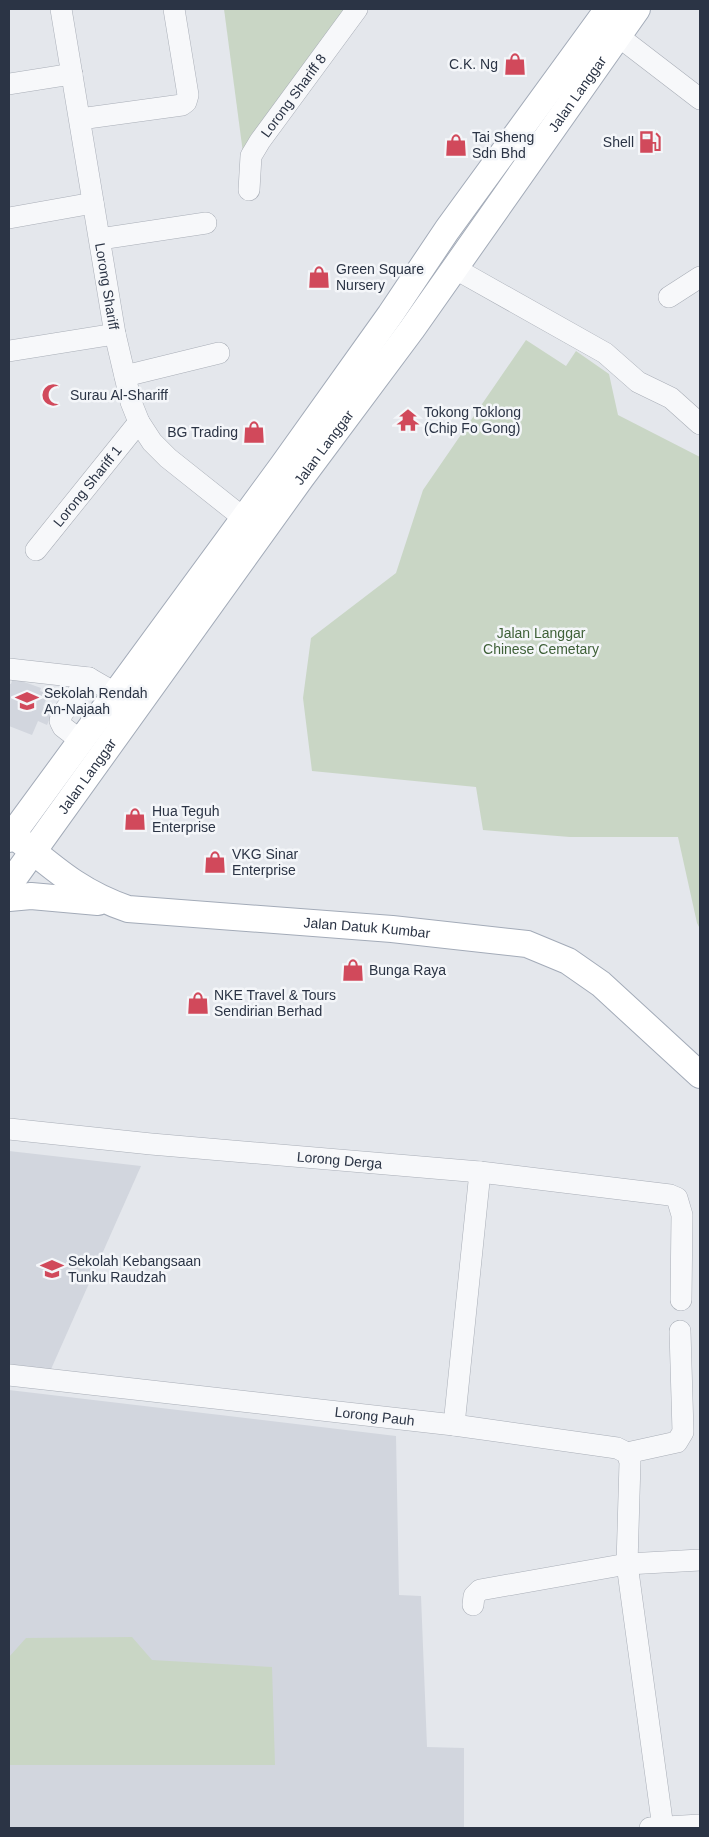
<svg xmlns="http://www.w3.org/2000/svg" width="709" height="1837" viewBox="0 0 709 1837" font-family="Helvetica,sans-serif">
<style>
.built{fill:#d2d6de}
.green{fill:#c9d6c5}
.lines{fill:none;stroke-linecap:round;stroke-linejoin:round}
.minor-casing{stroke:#a9aeb7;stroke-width:22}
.major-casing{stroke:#a3abb8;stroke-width:28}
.minor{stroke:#f7f8fa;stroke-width:21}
.major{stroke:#fff;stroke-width:26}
.labels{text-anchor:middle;stroke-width:5;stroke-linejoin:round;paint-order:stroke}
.poi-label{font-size:14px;fill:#2b3445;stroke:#f4f6f9;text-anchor:start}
.street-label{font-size:14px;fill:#2b3445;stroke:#f4f6f9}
.park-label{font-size:14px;fill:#3f6138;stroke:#f4f6f9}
</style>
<rect width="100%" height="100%" fill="#e4e7ec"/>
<!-- built -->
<g class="built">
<polygon points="13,678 41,688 40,691 48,694 43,707 53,711 47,725 38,721 32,735 9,726 9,684 11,684"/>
<polygon points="9,1151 141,1166 48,1376 9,1372"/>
<polygon points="9,1390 396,1436 399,1595 421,1596 427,1747 464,1748 464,1828 9,1828"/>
</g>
<!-- green -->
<g class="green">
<polygon points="224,9 350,9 243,153"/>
<polygon points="526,340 566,366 576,351 609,374 618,415 700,457 700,929 697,923 678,837 570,837 483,830 476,787 312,771 303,698 311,638 396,573 423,490"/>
<polygon points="132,1637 152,1660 272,1667 275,1765 9,1765 9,1657 26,1638"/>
</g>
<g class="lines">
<defs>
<g id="minor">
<path id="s1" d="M61,9L115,334L131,402L139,422L152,442L168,458L256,528"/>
<polyline points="618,36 700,99"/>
<polyline points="9,84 72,74"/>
<polyline points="80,119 182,105 186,102 188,95 174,9"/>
<path id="s2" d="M249,190L251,156L260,141L357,9"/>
<polyline points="9,218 93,203"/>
<polyline points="100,239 206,223"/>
<polyline points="454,268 605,353 638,382 671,398 700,424"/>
<polyline points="669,297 700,277"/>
<polyline points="9,351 115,334"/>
<polyline points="125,376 219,353"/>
<path id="s3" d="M36,550L139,422"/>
<polyline points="9,669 89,678 115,693"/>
<polyline points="80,740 63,727 60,721 62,714 89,678"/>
<path id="s4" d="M9,1129L151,1144L480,1172L670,1195L677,1198L682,1215L681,1300"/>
<path id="s5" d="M9,1375L454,1425L617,1448L627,1453L630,1462L627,1564L663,1828"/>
<polyline points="454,1425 480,1172"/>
<polyline points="627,1453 677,1442 683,1432 680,1331"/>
<polyline points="473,1605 474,1596 480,1590 627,1564 700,1560"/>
<polyline points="650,1828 700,1825"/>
</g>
<g id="major">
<polyline points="9,839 283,465 390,315 447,230 608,9"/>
<path id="s6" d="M18,839C56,870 81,893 128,909L392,929L527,944L568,961L601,984L700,1075"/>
<path id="s7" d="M9,885L301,478L412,329L637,9"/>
<polyline points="9,898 31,896 98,902"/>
</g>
</defs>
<!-- minor casing -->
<use href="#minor" class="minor-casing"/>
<!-- major casing -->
<use href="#major" class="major-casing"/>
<!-- minor -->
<use href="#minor" class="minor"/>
<!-- major -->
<use href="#major" class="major"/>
</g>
<!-- icons -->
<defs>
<symbol id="shop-bare" viewBox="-9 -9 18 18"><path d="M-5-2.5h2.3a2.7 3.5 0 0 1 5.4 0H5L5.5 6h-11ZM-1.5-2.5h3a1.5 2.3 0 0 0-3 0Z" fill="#d1495b" stroke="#f4f6f9" stroke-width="2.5" paint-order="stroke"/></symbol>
<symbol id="fuel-bare" viewBox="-9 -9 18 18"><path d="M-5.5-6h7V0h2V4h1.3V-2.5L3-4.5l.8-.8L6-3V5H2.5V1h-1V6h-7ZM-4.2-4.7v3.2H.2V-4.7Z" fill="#d1495b" stroke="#f4f6f9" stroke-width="2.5" paint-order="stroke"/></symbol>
<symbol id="mosque-bare" viewBox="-9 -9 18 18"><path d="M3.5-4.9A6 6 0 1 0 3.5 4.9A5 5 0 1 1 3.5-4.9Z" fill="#d1495b" stroke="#f4f6f9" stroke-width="2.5" paint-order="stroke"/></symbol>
<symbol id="temple-bare" viewBox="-9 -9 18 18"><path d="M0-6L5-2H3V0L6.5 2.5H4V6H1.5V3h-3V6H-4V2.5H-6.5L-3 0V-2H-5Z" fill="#d1495b" stroke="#f4f6f9" stroke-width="2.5" paint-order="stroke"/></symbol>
<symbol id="school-bare" viewBox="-9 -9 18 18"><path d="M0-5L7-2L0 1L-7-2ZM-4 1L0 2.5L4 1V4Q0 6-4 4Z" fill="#d1495b" stroke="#f4f6f9" stroke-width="2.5" paint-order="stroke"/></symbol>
</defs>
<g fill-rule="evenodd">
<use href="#shop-bare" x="499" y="48" width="32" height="32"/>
<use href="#fuel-bare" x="634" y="126" width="32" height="32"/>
<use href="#shop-bare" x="440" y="129" width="32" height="32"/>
<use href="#shop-bare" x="303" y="261" width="32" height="32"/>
<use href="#mosque-bare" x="37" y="379" width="32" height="32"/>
<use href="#temple-bare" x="392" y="404" width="32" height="32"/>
<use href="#shop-bare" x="238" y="416" width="32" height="32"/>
<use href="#school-bare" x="11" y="685" width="32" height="32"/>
<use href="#shop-bare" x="119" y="803" width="32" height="32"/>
<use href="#shop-bare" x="199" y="846" width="32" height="32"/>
<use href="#shop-bare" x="337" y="954" width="32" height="32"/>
<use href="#shop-bare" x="182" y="987" width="32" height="32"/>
<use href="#school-bare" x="36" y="1253" width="32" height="32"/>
</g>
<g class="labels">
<!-- poi labels -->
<g class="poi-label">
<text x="498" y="69" text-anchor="end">C.K. Ng</text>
<text x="472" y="142">Tai Sheng<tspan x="472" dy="16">Sdn Bhd</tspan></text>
<text x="634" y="147" text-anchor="end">Shell</text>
<text x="336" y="274">Green Square<tspan x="336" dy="16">Nursery</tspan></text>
<text x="70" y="400">Surau Al-Shariff</text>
<text x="424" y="417">Tokong Toklong<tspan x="424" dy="16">(Chip Fo Gong)</tspan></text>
<text x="238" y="437" text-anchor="end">BG Trading</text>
<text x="44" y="698">Sekolah Rendah<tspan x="44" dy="16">An-Najaah</tspan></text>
<text x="152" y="816">Hua Teguh<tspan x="152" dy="16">Enterprise</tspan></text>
<text x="232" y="859">VKG Sinar<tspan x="232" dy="16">Enterprise</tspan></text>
<text x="369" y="975">Bunga Raya</text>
<text x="214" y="1000">NKE Travel &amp; Tours<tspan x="214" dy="16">Sendirian Berhad</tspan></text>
<text x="68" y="1266">Sekolah Kebangsaan<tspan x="68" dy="16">Tunku Raudzah</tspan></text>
</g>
<!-- street labels -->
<g class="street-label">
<text dy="5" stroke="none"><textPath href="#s7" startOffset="974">Jalan Langgar</textPath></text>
<text dy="5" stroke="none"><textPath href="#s2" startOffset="108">Lorong Shariff 8</textPath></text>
<text dy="5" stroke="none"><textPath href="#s1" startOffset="281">Lorong Shariff</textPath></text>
<text dy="5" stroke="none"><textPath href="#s7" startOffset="539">Jalan Langgar</textPath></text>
<text dy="5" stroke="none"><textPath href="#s3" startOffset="82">Lorong Shariff 1</textPath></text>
<text dy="5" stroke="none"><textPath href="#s7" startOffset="134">Jalan Langgar</textPath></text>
<text dy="5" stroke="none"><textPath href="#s6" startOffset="371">Jalan Datuk Kumbar</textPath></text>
<text dy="5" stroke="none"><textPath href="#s4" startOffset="332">Lorong Derga</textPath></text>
<text dy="5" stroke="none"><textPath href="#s5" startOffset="368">Lorong Pauh</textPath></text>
</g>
<!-- park labels -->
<g class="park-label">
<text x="541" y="638">Jalan Langgar<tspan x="541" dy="16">Chinese Cemetary</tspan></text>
</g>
</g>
<!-- border -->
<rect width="709" height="1837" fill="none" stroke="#2b3445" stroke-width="20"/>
</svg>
